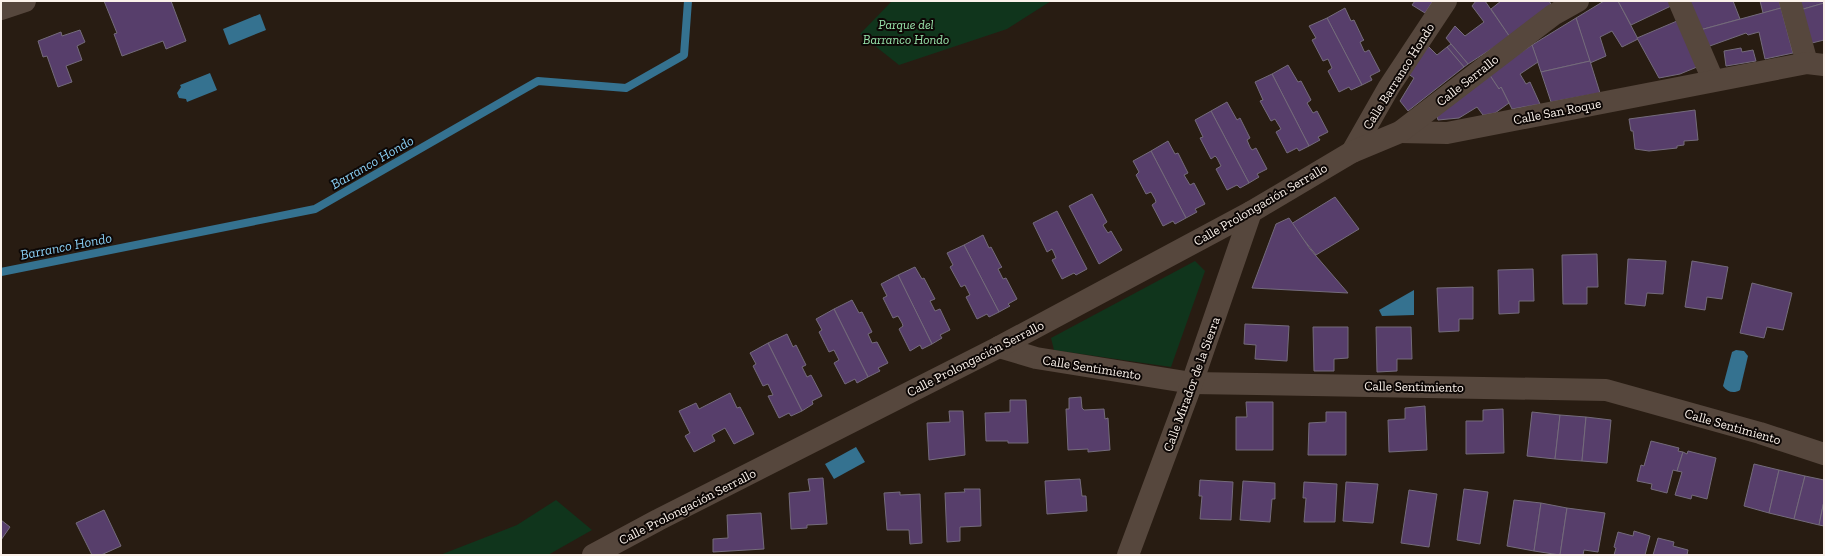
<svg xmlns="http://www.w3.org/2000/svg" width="1825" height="556" viewBox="0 0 1825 556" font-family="'Zilla Slab',serif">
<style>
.green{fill:#10351c}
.water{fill:#357290}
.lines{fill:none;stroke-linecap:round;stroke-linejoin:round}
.stream{stroke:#357290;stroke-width:8}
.building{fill:#573e6b;stroke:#746b7b}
.street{stroke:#56473d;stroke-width:22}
.secondary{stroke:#56473d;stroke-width:22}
.labels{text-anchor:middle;stroke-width:4;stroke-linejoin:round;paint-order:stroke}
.park-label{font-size:13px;font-style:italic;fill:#98e3ab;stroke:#0d0705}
.street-label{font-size:13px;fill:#fbf2eb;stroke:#0d0705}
.water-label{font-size:14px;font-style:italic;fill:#8bd0f5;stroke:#0d0705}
</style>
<rect width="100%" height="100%" fill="#281c12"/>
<!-- green -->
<g class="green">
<polygon points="892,1 1051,1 1007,29 899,65 860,34"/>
<polygon points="1195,261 1205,271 1171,367 1054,350 1051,338"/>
<polygon points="556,500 592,530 548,555 440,555 517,525"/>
</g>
<!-- water -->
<g class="water">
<polygon points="260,14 266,30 229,45 223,29"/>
<polygon points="210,73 217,90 187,102 186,99 179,98 177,93 181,87 180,85"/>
<polygon points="1414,290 1414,315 1382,316 1379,310"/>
<path d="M1736,350L1744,351L1748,356L1740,390C1734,394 1727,392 1723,386L1732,352Z"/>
<polygon points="856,447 865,462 834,479 825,464"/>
</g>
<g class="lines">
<!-- stream -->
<polyline class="stream" points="1,272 315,209 538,81 626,88 684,55 688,1"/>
</g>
<!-- building -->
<g class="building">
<polygon points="104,1 171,1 186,41 166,49 163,41 122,56 114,34 117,33"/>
<polygon points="1415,1 1433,1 1425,13 1412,5"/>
<polygon points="1476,1 1485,1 1510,37 1468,64 1446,38 1455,26 1465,36 1484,22 1472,6"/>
<polygon points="1501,1 1549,1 1552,6 1510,37 1491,9"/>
<polygon points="1604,1 1618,1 1638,39 1622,47 1612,31 1600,37 1606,56 1590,63 1576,18"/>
<polygon points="1618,1 1669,1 1671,6 1631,25"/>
<polygon points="1687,1 1733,1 1740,19 1700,30"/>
<polygon points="1760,1 1779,1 1781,8 1763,13"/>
<polygon points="1797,1 1824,1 1824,3 1800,10"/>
<polygon points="1824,3 1824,40 1808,44 1800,10"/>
<polygon points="1345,8 1351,21 1354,20 1363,39 1364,40 1360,42 1364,51 1365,52 1369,50 1380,71 1370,76 1372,80 1362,85 1327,18"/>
<polygon points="1781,8 1793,53 1765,59 1759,32 1748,35 1746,33 1707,47 1700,30"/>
<polygon points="1327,18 1362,85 1351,90 1349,87 1339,92 1328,71 1332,68 1328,59 1323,61 1312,40 1316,38 1309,26"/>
<polygon points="1576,18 1590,61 1541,72 1532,45"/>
<polygon points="1677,21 1697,67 1680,74 1659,78 1637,38"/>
<polygon points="80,30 85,42 77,46 82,60 66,66 72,82 58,87 47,56 43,57 38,41 61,32 62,36"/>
<polygon points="1451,44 1468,64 1464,67 1447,47"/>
<polygon points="1532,45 1538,62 1520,74 1526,84 1530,82 1540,104 1512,109 1501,87 1499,89 1489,74"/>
<polygon points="1428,46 1437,55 1447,47 1464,67 1408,111 1400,101 1414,78 1407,73"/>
<polygon points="1741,48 1742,52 1753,50 1756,61 1726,66 1724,51"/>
<polygon points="1590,61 1600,93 1551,102 1541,72"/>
<polygon points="1288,65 1298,82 1301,81 1310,98 1311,100 1307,103 1313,113 1317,111 1328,132 1318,137 1320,140 1309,146 1272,74"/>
<polygon points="1272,74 1309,146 1299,151 1297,148 1287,153 1276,132 1281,129 1275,119 1271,121 1260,101 1263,100 1255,82"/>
<polygon points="1489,74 1499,89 1501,87 1509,103 1495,113 1483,115 1477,107 1459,118 1438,120 1436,113"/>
<polygon points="1227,102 1237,120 1240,118 1250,138 1247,140 1250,147 1252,150 1256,148 1267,169 1257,174 1259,177 1249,183 1211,111"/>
<polygon points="1695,110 1698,140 1684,141 1684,145 1677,146 1677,148 1649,151 1635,149 1633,131 1631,131 1629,119"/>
<polygon points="1211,111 1249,183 1240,188 1237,185 1227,190 1216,169 1221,166 1217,158 1215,156 1211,159 1200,138 1203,137 1195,120"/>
<polygon points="1168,141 1175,154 1178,153 1188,173 1184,175 1190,185 1194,183 1205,204 1195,209 1197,212 1186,218 1151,151"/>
<polygon points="1151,151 1186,218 1175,224 1173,221 1163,226 1152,205 1156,202 1155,199 1151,192 1146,194 1136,175 1139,172 1133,161"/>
<polygon points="1092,194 1107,222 1103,225 1104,227 1108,233 1111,231 1122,250 1099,264 1069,206"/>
<polygon points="1335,197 1359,229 1316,255 1291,224"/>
<polygon points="1057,211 1087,269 1076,275 1074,273 1062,279 1052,260 1056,258 1054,253 1052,249 1047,252 1033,223"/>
<polygon points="1289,218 1310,249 1348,293 1252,288 1276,224"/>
<polygon points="983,235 989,248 991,247 1001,266 1002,267 998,269 1003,279 1006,278 1017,299 1008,304 1010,306 999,312 964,245"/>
<polygon points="964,245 999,312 989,317 987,314 977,319 966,297 970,295 965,285 961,287 950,267 953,265 947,253"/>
<polygon points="1597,254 1598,287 1587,287 1587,304 1563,304 1562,255"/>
<polygon points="1628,259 1666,261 1663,294 1647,293 1645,306 1625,304"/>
<polygon points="1692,261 1728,267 1722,299 1707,297 1705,310 1685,307"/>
<polygon points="915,267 922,279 924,278 935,299 930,301 935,311 940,309 950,330 940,335 942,338 932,344 898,275"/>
<polygon points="1533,269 1534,301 1519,301 1519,313 1499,314 1498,270"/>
<polygon points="898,275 932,344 922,349 920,345 910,351 899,329 903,326 902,323 898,316 893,318 883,298 887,296 881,284"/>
<polygon points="1752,283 1792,293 1783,330 1767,327 1764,338 1740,333"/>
<polygon points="1473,287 1473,319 1459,319 1459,331 1439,332 1437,288"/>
<polygon points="852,300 859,313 862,312 872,332 868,334 872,343 877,342 888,363 878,368 880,371 868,377 834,309"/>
<polygon points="834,309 868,377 857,383 855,379 845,384 834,363 839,360 834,350 829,352 819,332 822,330 816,319"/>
<polygon points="1245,324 1289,326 1287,361 1255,359 1256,345 1244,344"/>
<polygon points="1313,327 1348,327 1348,358 1334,359 1334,371 1314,371"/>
<polygon points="1376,327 1411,327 1412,359 1397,359 1397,371 1377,372"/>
<polygon points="787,334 793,347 796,345 806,365 802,367 807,377 811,375 822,396 812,401 813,404 802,411 768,343"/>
<polygon points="768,343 802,411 791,416 789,413 779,418 768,396 773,395 768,384 763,386 753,366 756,364 750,353"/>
<polygon points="730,393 737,408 740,407 754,434 734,444 725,428 712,435 715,441 694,452 685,436 690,433 679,411 696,403 699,409"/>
<polygon points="1081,397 1082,408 1084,410 1104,409 1105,419 1108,418 1110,450 1088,452 1088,449 1068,450 1066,409 1069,409 1069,398"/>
<polygon points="1010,400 1026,400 1028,443 1008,443 1008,441 986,441 985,413 1010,412"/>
<polygon points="1246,402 1273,402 1273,450 1236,450 1236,417 1247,417"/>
<polygon points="1425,406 1427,450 1389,452 1388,420 1405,419 1405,408"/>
<polygon points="1503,409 1504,453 1466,454 1466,421 1483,421 1483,410"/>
<polygon points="949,411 963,411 965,455 929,460 927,423 950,422"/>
<polygon points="1326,412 1346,412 1346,455 1308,455 1309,423 1326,422"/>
<polygon points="1532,412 1560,415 1555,459 1527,456"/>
<polygon points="1560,415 1586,417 1582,461 1555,459"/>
<polygon points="1586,417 1611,420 1607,463 1582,461"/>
<polygon points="1651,441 1679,448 1678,451 1683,452 1677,471 1673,470 1667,493 1651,489 1652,484 1637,481 1641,465 1644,466"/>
<polygon points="1688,451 1716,458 1707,499 1692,495 1691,499 1675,495 1682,472 1677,471 1683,452 1687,454"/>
<polygon points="1754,464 1779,470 1769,513 1744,506"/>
<polygon points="1779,470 1805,476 1794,519 1769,513"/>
<polygon points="1805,476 1824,480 1824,501 1819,525 1794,519"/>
<polygon points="823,478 827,524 807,525 807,528 791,529 789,493 810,491 808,479"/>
<polygon points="1080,479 1082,496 1086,496 1087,511 1047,514 1045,481"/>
<polygon points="1200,480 1233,482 1231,520 1200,519 1202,496 1199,496"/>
<polygon points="1243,481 1275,483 1275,499 1272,499 1270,522 1240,520"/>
<polygon points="1304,482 1337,484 1335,522 1304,522 1306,498 1303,498"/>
<polygon points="1346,482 1378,484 1373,523 1343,521"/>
<polygon points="964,489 980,489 981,526 960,527 960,541 947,542 945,493 965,492"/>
<polygon points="1464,489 1488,492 1480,544 1457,540"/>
<polygon points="1409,490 1437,494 1429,547 1401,543"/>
<polygon points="900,492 900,495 920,494 922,543 910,544 909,530 887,530 884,493"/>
<polygon points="1514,500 1541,503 1534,551 1507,546"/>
<polygon points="1824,501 1824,526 1819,525"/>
<polygon points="1541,503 1567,508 1560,555 1534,551"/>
<polygon points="1567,508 1605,513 1598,552 1584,550 1583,555 1560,555"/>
<polygon points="104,510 121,546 101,555 92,555 76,523"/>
<polygon points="761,513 764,549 713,552 713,539 728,538 727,515"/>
<polygon points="1,520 10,527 1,540"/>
<polygon points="1634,531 1650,536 1645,555 1614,555 1616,548 1614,547 1618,532 1633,536"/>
<polygon points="1658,538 1674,542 1673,546 1688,550 1687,555 1653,555"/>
</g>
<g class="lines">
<!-- street -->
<g class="street">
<polyline points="1679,1 1713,80"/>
<polyline points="1790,1 1807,63"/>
<polyline points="1,9 25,1"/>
<polyline points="1352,152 1389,87 1446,1"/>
</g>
<!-- secondary -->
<g class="secondary">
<polyline points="1400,132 1447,133 1807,63 1824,65"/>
<polyline points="999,347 1036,358 1192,383 1606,390 1760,433 1824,454"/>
<polyline points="593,555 658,520 999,347 1251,212 1352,152 1400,132 1553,15 1578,1"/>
<polyline points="1128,555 1192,383 1251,212"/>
</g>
</g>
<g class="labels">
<!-- park labels -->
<g class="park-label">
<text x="906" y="29">Parque del<tspan x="906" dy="15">Barranco Hondo</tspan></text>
</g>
<!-- street labels -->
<g class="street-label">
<text transform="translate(1398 76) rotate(-58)" y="5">Calle Barranco Hondo</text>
<text transform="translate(1467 80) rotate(-38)" y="5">Calle Serrallo</text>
<text transform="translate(1557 111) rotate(-11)" y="5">Calle San Roque</text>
<text transform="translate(1260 204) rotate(-30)" y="5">Calle Prolongación Serrallo</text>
<text transform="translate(975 358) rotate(-27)" y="5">Calle Prolongación Serrallo</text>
<text transform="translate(1092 367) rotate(9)" y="5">Calle Sentimiento</text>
<text transform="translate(1191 384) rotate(-70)" y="5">Calle Mirador de la Sierra</text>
<text transform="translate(1414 386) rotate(1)" y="5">Calle Sentimiento</text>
<text transform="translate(1733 426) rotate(16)" y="5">Calle Sentimiento</text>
<text transform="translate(687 506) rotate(-27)" y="5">Calle Prolongación Serrallo</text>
</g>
<!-- water labels -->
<g class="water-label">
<text transform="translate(372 162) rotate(-30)" y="5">Barranco Hondo</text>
<text transform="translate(66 246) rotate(-11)" y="5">Barranco Hondo</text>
</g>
</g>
<!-- border -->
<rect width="1825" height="556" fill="none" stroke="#fbf2eb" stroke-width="4"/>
</svg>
